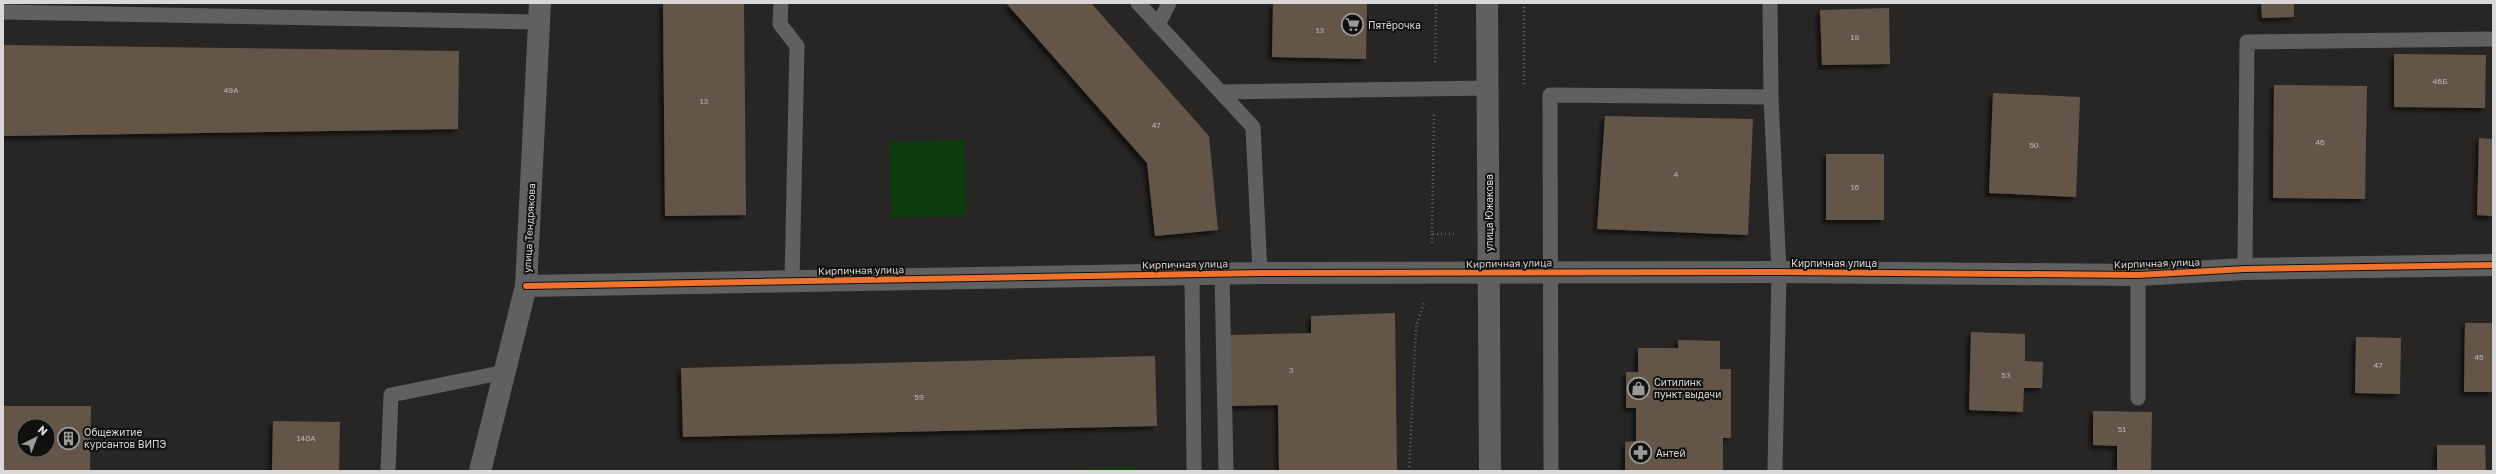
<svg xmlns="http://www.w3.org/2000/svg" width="2496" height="474" viewBox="0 0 2496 474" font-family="'Golos Text',sans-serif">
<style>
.green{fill:#0d3c0d}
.building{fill:#64564a;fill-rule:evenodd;filter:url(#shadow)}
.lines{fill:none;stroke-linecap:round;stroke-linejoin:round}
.path{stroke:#626260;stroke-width:2.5;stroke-dasharray:1 3;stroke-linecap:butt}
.service{stroke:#606060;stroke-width:15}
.minor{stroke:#606060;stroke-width:22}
.tertiary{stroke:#606060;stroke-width:22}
.cycleway-casing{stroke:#10100e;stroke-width:8}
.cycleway{stroke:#ef722f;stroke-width:6}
.labels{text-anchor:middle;stroke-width:4;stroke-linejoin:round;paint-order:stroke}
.number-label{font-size:8px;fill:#bcb8b3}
.poi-label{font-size:10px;fill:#d9d8d6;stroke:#10100e;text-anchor:start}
.street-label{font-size:10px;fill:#d9d8d6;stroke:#10100e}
</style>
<defs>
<filter id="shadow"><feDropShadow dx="-3.5" dy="3.5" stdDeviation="2" flood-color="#0009"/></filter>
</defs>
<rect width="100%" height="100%" fill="#272624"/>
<!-- green -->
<g class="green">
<polygon points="965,140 967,216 891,218 889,142"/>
<polygon points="1135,466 1135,471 1058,471"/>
</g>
<!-- building -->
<g class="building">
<polygon points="663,3 744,3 746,215 665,216"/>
<polygon points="1006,3 1091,3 1209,136 1218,230 1155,236 1147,163"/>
<polygon points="1273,3 1367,3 1366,59 1272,57"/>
<polygon points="2261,3 2294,3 2294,17 2262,18"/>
<polygon points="1889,8 1890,64 1822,65 1820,10"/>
<polygon points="3,45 459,51 458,129 3,136"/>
<polygon points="2394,54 2486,55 2485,108 2394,107"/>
<polygon points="2274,85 2367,86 2365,199 2273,198"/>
<polygon points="1993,93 2080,97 2076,197 1989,193"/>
<polygon points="1605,116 1753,119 1748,235 1597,229"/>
<polygon points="2479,138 2493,139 2493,216 2477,215"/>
<rect x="1826" y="154" width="58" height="66"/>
<polygon points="1395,313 1397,471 1279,471 1278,405 1231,406 1229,335 1311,333 1311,316"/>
<polygon points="2465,323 2493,323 2493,392 2464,392"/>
<polygon points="1971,332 2025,334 2025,361 2043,362 2042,388 2024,388 2023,412 1969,410"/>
<polygon points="2356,337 2401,338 2400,394 2355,393"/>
<polygon points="1678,340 1720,341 1720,369 1731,369 1731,438 1723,438 1723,471 1625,471 1625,442 1636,441 1636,408 1626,408 1626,372 1638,372 1638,348 1678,348"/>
<polygon points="1155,356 1157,426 683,437 681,368"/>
<path d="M3,406H91L90,471H3ZM24,426H48V450H24Z"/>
<polygon points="2093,411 2152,412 2151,471 2117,471 2117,446 2093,445"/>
<polygon points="273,421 340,422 339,471 272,471"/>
<polygon points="2437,445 2485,445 2486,471 2437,471"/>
</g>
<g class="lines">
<!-- path -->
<g class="path">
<polyline points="1435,62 1436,3"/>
<polyline points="1524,84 1524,3"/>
<polyline points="1434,115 1432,234 1457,234"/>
<polyline points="1432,234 1432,243"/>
<polyline points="1409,471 1416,327 1424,303"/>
</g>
<!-- service -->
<g class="service">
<polyline points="781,3 780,24 797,46 792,281"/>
<polyline points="1138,3 1253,127 1260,273"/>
<polyline points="1770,3 1771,97 1779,272 1775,471"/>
<polyline points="3,12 539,22"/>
<polyline points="1158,25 1169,3"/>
<polyline points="1221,92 1488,88"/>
<polyline points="2245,269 2247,42 2493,39"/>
<polyline points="1222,273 1226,471"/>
<polyline points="1192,274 1194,471"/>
<polyline points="2138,398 2138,275"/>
<polyline points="388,471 391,395 505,372"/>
<polyline points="1551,471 1550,95 1771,97"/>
</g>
<!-- minor -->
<g class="minor">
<polyline points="526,286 1260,273 1779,272 2138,275 2245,269 2493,265"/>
<polyline points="480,471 526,286 540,3"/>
</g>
<!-- tertiary -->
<polyline class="tertiary" points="1487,3 1490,471"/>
<defs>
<polyline id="cycleway" points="526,286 1260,273 1779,272 2138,275 2245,269 2493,265"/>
</defs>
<!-- cycleway casing -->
<use href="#cycleway" class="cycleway-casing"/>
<!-- cycleway -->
<use href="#cycleway" class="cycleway"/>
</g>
<!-- icons -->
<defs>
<symbol id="supermarket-ring" viewBox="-11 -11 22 22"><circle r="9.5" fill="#10100e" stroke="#9b9a98" stroke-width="1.5"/><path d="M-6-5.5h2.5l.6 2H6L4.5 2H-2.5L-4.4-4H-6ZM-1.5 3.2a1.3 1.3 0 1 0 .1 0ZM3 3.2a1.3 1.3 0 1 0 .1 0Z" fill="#9b9a98"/></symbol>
<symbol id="shop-ring" viewBox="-11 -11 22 22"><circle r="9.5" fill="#10100e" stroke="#9b9a98" stroke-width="1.5"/><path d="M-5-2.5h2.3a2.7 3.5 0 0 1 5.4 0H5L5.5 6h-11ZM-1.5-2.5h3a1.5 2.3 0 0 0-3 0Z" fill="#9b9a98"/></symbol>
<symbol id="building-ring" viewBox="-11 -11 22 22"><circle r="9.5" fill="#10100e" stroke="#9b9a98" stroke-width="1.5"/><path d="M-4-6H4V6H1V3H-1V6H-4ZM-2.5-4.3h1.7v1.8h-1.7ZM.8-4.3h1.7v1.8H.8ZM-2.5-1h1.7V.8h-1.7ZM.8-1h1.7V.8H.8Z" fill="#9b9a98"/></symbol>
<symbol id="pharmacy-ring" viewBox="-11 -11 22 22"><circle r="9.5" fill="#10100e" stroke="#9b9a98" stroke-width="1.5"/><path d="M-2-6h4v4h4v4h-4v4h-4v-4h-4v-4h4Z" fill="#9b9a98"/></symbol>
</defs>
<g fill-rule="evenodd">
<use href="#supermarket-ring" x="1340" y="12" width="25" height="25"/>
<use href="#shop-ring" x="1626" y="376" width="25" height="25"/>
<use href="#building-ring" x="56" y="426" width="25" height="25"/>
<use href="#pharmacy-ring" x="1628" y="440" width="25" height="25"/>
</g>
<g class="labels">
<!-- number labels -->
<g class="number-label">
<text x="1320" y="33">13</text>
<text x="1855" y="40">18</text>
<text x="2440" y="84">46Б</text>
<text x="231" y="93">49А</text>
<text x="704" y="104">13</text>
<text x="1156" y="128">47</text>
<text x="2320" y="145">46</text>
<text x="2034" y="148">50</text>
<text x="1676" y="177">4</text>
<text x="1855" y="190">16</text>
<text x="2479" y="360">45</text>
<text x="2378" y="368">47</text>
<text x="1291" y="373">3</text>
<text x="2006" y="378">53</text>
<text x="919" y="400">59</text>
<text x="2122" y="432">51</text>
<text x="306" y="441">140А</text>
</g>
<!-- poi labels -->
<g class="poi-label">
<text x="1368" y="29">Пятёрочка</text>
<text x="1654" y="386">Ситилинк<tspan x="1654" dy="12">пункт выдачи</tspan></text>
<text x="84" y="436">Общежитие<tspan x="84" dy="12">курсантов ВИПЭ</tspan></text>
<text x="1656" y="457">Антей</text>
</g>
<!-- street labels -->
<g class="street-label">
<text transform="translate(1489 213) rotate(-90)" y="4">улица Южакова</text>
<text transform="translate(529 228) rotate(-87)" y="4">улица Тендрякова</text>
<text transform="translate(1509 263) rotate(-1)" y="4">Кирпичная улица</text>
<text x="1834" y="267">Кирпичная улица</text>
<text transform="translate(2157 263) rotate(-2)" y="4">Кирпичная улица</text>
<text transform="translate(1185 264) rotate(-1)" y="4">Кирпичная улица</text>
<text transform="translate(861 270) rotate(-1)" y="4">Кирпичная улица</text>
</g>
</g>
<!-- border -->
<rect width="2496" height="474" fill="none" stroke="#d9d8d6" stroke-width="8"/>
<!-- north arrow -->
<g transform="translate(36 438) rotate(42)"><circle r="19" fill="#10100e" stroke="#60605e"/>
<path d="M0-3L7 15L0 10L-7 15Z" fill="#9b9a98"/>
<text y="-6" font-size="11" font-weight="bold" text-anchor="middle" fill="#d9d8d6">N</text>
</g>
</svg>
